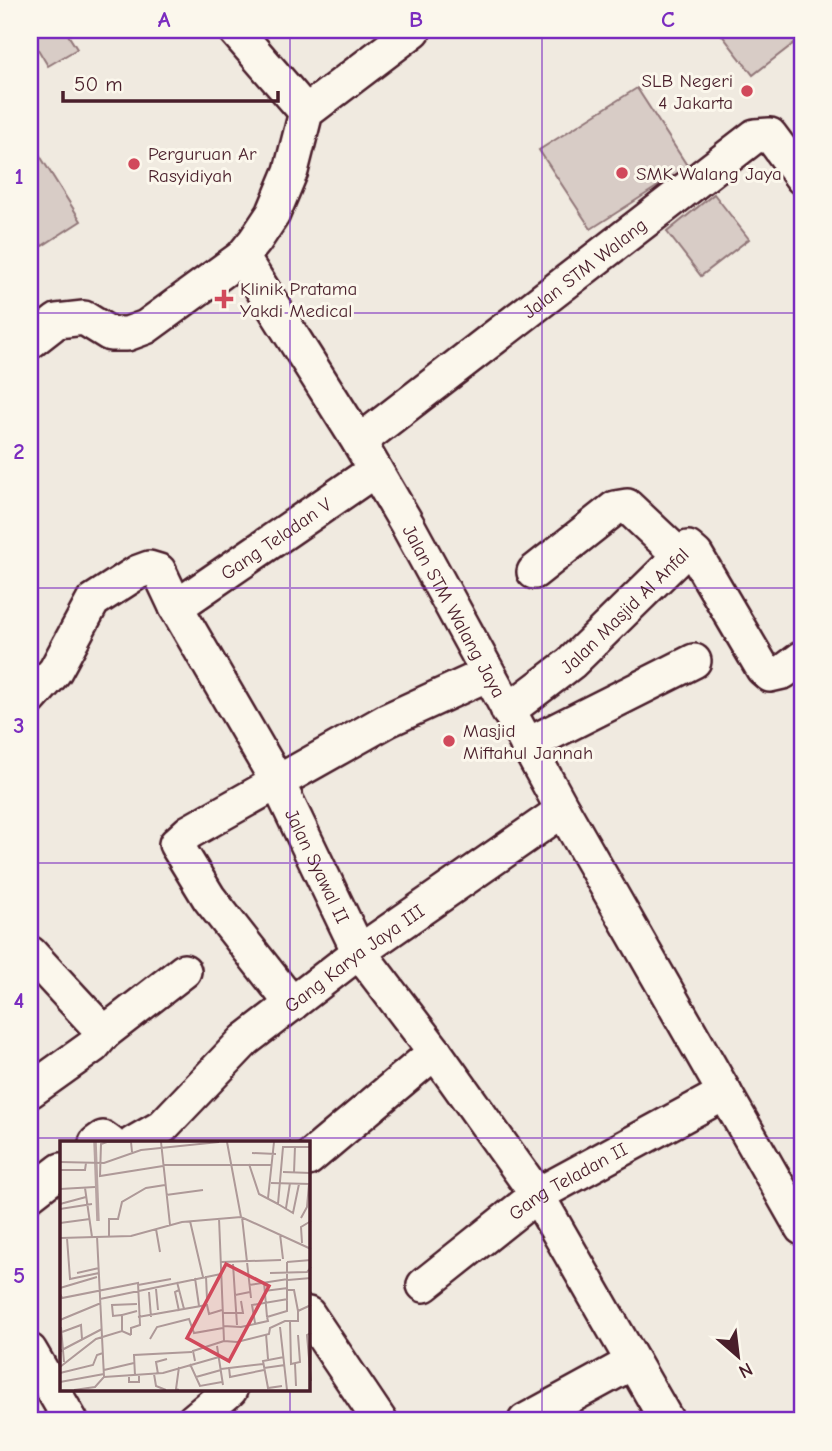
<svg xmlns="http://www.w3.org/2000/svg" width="832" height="1451" viewBox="0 0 832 1451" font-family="'Comic Neue',sans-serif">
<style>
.green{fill:#d8ccc6;stroke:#917678;stroke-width:2}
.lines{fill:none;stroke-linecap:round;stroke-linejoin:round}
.minor-casing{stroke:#4a1f2b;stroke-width:38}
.minor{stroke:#fbf7ec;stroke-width:33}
.grid{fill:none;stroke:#7b2cbf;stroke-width:2;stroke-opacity:0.55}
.poi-dot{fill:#d1495b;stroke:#fbf7ec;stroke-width:2.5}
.labels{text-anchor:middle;stroke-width:6;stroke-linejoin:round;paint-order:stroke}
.poi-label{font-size:19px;fill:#4a1f2b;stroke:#fbf7ec;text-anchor:start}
.street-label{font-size:19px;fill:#4a1f2b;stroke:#fbf7ec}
.inset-river{fill:none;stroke:#b8a4a2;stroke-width:3.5}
.inset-road{fill:none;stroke:#ae9998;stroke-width:2}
.view{fill:#d1495b;fill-opacity:0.15;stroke:#d1495b;stroke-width:3.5}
.inset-edge{fill:none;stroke:#4a1f2b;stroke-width:3.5}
.neatline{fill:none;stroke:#7b2cbf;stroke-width:2.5}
.grid-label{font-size:23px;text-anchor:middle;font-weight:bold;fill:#7b2cbf}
</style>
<rect width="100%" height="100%" fill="#f0eae0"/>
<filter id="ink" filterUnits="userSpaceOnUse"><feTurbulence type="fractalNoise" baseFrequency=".0143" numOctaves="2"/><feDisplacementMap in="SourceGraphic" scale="14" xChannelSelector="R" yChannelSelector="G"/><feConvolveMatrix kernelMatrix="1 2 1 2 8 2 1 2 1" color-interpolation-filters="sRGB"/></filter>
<g filter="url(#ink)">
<!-- green -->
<g class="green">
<polygon points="30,30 65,30 77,49 48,66 30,36"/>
<polygon points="718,30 802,30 802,37 753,75"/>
<polygon points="637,88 688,167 591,229 539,150"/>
<polygon points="30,140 81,221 42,246 30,227"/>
<polygon points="714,194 749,239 701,276 667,232"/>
</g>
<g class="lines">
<defs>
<g id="minor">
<polyline points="235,30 306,112"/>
<path id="s1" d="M242,257L359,442L407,524L563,810L802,1228"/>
<polyline points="30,342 57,321 84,318 110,334 127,334 146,327 242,257 255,241 273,214 291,171 306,112 414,30"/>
<path id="s2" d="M359,442L755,136L770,135L802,178"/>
<polyline points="534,572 615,508 627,506 679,555"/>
<path id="s3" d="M176,607L375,470"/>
<path id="s4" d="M30,699L55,671L93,601L138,572L149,568L159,571L176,607L277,781L359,952L435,1052L308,1159"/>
<path id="s5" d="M508,711L571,663L688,548L696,555L763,669L770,675L783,672L802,658"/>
<polyline points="527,745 694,661"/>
<polyline points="30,953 104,1033 93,1046 30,1091"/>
<polyline points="292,1004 209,898 176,844 189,832 388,720 488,674"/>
<polyline points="104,1033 184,971"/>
<polyline points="435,1052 537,1195 667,1421"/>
<polyline points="96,1143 103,1138 110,1143"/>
<path id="s6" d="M134,1143L162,1127L245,1040L359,952L563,810"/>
<polyline points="30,1194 61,1170"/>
<path id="s7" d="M424,1285L537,1195L725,1093"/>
<polyline points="308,1314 380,1421"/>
<polyline points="30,1351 71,1421"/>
<polyline points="193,1421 230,1390"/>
<polyline points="525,1421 633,1362"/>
</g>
</defs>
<!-- minor casing -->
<use href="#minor" class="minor-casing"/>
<!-- minor -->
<use href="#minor" class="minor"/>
</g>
</g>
<!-- grid -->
<path class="grid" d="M290,30V1143M542,30V1421M30,313H802M30,588H802M30,863H802M30,1138H802M290,1390V1421"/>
<!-- markers -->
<g class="poi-dot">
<circle cx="747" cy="91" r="7"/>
<circle cx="134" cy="164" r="7"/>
<circle cx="622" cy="173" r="7"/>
<path d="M220.5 288.5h7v7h7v7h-7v7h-7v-7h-7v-7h7z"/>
<circle cx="449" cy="741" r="7"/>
</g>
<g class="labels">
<!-- poi labels -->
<g class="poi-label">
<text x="733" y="87" text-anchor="end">SLB Negeri<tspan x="733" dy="22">4 Jakarta</tspan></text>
<text x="148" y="160">Perguruan Ar<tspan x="148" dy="22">Rasyidiyah</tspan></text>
<text x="636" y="180">SMK Walang Jaya</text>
<text x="240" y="295">Klinik Pratama<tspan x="240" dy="22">Yakdi Medical</tspan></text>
<text x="463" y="737">Masjid<tspan x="463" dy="22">Miftahul Jannah</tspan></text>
</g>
<!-- street labels -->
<g class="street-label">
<text dy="7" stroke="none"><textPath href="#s2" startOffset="285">Jalan STM Walang</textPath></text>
<text dy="7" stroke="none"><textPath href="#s3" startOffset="121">Gang Teladan V</textPath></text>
<text dy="7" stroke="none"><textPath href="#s1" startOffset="413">Jalan STM Walang Jaya</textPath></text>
<text dy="7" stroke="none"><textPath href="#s5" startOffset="154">Jalan Masjid Al Anfal</textPath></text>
<text dy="7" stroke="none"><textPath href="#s4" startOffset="528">Jalan Syawal II</textPath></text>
<text dy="7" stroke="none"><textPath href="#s6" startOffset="289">Gang Karya Jaya III</textPath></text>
<text dy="7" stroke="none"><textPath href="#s7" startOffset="178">Gang Teladan II</textPath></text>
</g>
</g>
<!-- overview -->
<g transform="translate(60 1141)">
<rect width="250" height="250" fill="#f0eae0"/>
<path class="inset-river" d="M35,1L38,80"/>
<path class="inset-road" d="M47,1L41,3L40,35L103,25M47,1H71L72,11M101,1L110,84M167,1L181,76M192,12L216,13M0,21L44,22L81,9L159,1M189,23L199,53L218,63M103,24H212M0,29H25L26,22M223,31L251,32M234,32L235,5M211,42L251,43M239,43L233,72L218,63L223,6H251M25,47L32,96M0,48L35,46M106,54L143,49M208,57L214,1M0,63L26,56M226,67L230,42M0,68L32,63M182,76L191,157M159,77L164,200M241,77L247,66L249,43M130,80L143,136M0,82L30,78M96,88L100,111M220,93L223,118M49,95V78H58L62,61L86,47L105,44M0,97L71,95L122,81L181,76L251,108M7,97L10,138L39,132M242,102L241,86L251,80M161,121L221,119M227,121L251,119M173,123L175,154M17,132L39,127M210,132L247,131L251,126M146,135L147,158M135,137L139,165M228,139L251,137M117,141L124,168M204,141L207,176M78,144L111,138M189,144L228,138M0,147L37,136M96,148L98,169M119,149L115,151L119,170M228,149H234L238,170M204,150L228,147M89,151L91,176M0,153L2,157L78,142L80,184L71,187V194M40,158L161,133M162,172H183L181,160M62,174L53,175L52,164L77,163M78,176L147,164L149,173L162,169M207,176L227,170V121M0,179L41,162M230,180L231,223L240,221L238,194M195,182L192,164L228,158M177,184L175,154L190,151M163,185L181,186L208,180L207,176M1,186L4,221M220,186L227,249M2,191L21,184L22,198M62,191V174L77,170M251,192L247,194L251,240M206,193L208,218M90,198L97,186L129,178L134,192L163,187M164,200L177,201L209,193L210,187L225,180H238V170L251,164M157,205L163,244M0,210L42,188M135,220L133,210L164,200M130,223L140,245L162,241M235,223L236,245M0,226L36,198L62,190L71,194M119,226L116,248L119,249M169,226L170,236L204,229M204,227L225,224M161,228L203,223M44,229L74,222M0,232L33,224L37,214L43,212M94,233L96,245L106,249M98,233L96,221L107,218M75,235L74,214L132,211M44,236L103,232L159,216M69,236V241H79V234M136,236L161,229M0,241L44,233M222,245L208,247L203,220L224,216M14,249L35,246L44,236L37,95"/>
<path class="view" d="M166,123L209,145L169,220L127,197Z"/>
<rect width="250" height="250" class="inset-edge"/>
</g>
<!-- margin -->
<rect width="832" height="1451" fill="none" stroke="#fbf7ec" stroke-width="77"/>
<!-- north arrow -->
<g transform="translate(738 1356) rotate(152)" stroke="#fbf7ec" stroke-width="5" paint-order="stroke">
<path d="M0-5L12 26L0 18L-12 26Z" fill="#4a1f2b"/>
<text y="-10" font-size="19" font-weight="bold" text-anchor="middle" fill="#4a1f2b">N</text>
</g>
<!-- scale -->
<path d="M63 91v10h215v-10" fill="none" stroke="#4a1f2b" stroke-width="3.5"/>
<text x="74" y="91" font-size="21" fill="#4a1f2b" stroke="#fbf7ec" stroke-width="5" paint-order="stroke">50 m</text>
<rect x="38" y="38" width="756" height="1374" class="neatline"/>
<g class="grid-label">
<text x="164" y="27">A</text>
<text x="416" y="27">B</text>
<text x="668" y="27">C</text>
<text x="19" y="184">1</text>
<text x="19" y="459">2</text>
<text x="19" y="733">3</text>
<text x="19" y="1008">4</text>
<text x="19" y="1283">5</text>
</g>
</svg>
